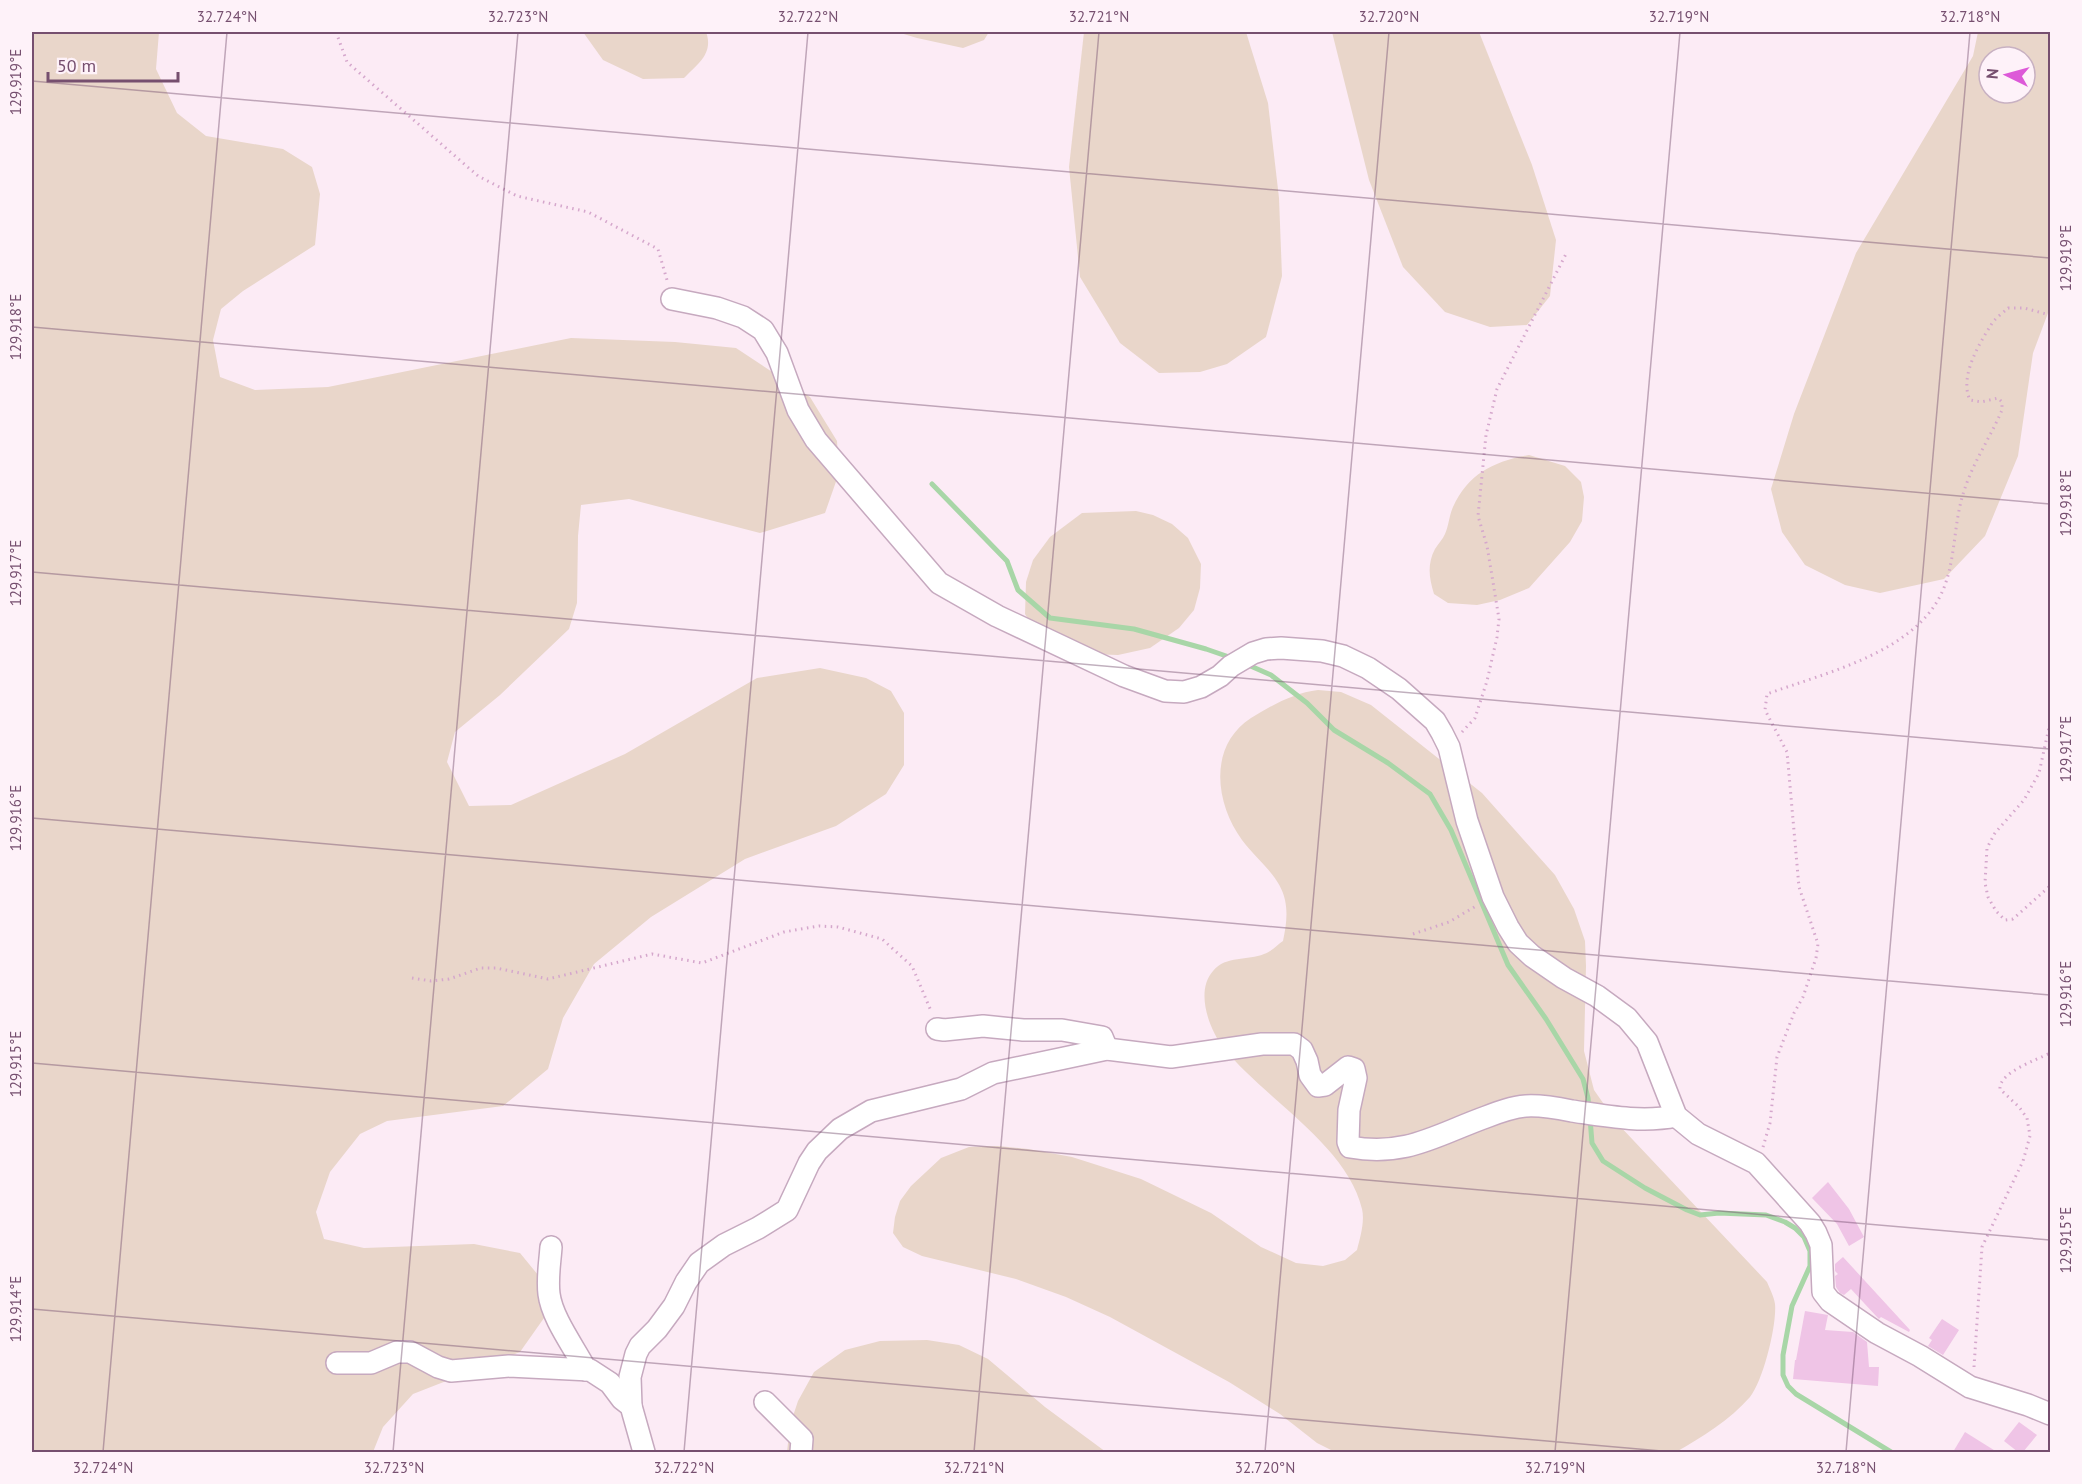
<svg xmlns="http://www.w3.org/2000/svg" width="2082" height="1484" viewBox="0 0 2082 1484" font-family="'PT Sans',sans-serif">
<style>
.green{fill:#e9d6ca;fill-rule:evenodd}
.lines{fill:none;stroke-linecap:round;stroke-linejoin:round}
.stream{stroke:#a8d6a7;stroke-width:5}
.building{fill:#efc4e6}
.minor-casing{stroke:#c6a9bf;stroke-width:24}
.path{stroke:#d5a7cc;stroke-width:3;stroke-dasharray:1.5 4.5;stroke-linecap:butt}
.minor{stroke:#fff;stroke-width:21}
.ticks{fill:none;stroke:#764f6f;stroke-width:1.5;stroke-opacity:0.45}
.neatline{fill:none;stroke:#764f6f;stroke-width:2}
.ticks-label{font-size:15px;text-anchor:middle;fill:#764f6f}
</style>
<rect width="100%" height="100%" fill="#fcebf5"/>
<!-- green -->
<g class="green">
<polygon points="32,32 159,32 156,69 177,113 206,136 283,149 312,167 320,194 315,245 243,291 221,309 213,340 220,377 255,390 328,387 571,338 675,342 736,348 810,397 837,441 839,473 825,513 760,533 629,499 581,505 578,536 577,603 569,629 500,695 455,732 447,762 469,806 511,805 625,754 757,678 820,668 866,678 891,691 904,713 904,765 886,794 836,826 745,859 651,917 594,964 563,1018 548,1069 503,1106 387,1121 360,1134 330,1172 316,1212 324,1239 364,1248 474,1244 520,1253 543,1281 544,1318 520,1352 413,1394 383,1427 373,1452 32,1452"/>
<path d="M583,32H706C714,53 698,64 684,78L643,79L603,60Z"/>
<polygon points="897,32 989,32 984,40 963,48 917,38"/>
<polygon points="1084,32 1246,32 1268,103 1279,198 1282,276 1266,337 1227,364 1200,372 1159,373 1120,343 1080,277 1069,167"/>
<polygon points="1332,32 1479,32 1532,165 1556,240 1550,296 1527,325 1490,327 1445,312 1403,267 1369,180"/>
<path d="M1978,32H2050V313H2048L2033,353L2018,456L1985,536L1944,579L1880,593L1845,585L1805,565L1782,532L1771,489L1794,414L1856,253L1973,56ZM1989,57H2025V93H1989Z"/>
<path d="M1529,455L1565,466L1581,482L1584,497L1582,521L1570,542L1529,588L1500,600L1477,605L1448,603L1434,594C1429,578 1427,564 1435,549C1438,544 1443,539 1445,534C1449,525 1449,516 1453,507C1469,473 1493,462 1529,455Z"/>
<polygon points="1136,511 1153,515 1172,524 1188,538 1201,564 1200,588 1194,610 1179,628 1150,648 1118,655 1088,654 1038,635 1025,614 1026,582 1033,560 1050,537 1082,513"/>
<path d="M1318,690L1341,692L1371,705L1482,793L1555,875L1574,909L1585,941L1586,966L1584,1051L1594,1090L1617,1123L1767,1282C1770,1289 1774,1297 1775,1304C1777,1325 1763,1381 1750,1397C1731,1419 1701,1438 1676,1452H1335L1317,1443L1280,1414L1229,1382L1110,1317L1066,1297L1016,1279L922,1256L903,1247L893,1233L895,1217L900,1201L911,1186L941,1158L969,1147L998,1146L1028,1149L1072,1157L1141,1179L1211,1213L1261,1247L1296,1263L1323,1266L1345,1260L1357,1250C1360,1238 1365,1222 1362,1209C1347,1144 1263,1098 1223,1047C1209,1029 1195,991 1213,971C1226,955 1248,961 1264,954C1271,952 1277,945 1283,941C1286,927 1288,914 1285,900C1280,876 1256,859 1242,840C1215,803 1208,746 1251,718C1272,705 1294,693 1318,690Z"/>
<polygon points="927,1340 959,1345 988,1359 1045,1407 1106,1452 787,1452 790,1425 798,1401 814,1372 845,1350 880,1341"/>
</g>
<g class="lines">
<!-- stream -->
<g class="stream">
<polyline points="932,484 1007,561 1018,590 1050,618 1134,629 1206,649 1232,658"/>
<polyline points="1246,664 1271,675 1307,703 1334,730 1388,763 1430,794 1451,830 1508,965 1546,1019 1583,1079 1588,1098 1589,1109"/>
<polyline points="1590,1118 1592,1143 1603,1161 1645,1188 1687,1210 1700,1215 1719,1213 1766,1215 1785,1222 1795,1228 1804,1237 1810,1251 1810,1266 1792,1306 1783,1355 1783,1375 1788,1386 1796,1394 1891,1452"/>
</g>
</g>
<!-- building -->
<g class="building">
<polygon points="1828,1182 1849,1209 1864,1237 1849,1246 1837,1224 1812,1198"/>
<polygon points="1843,1257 1910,1330 1909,1332 1881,1317 1879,1319 1877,1317 1851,1289 1844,1295 1840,1293 1836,1287 1835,1276 1838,1274 1835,1271 1835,1264"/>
<polygon points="1805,1311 1828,1315 1825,1330 1853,1332 1867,1342 1869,1367 1879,1367 1878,1386 1793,1379 1795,1360 1796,1360"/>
<polygon points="1942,1319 1959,1330 1943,1355 1928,1346 1932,1340 1929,1338"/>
<polygon points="2019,1422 2037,1435 2023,1452 2018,1452 2004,1441"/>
<polygon points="1965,1432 1997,1452 1953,1452"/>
</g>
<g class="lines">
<defs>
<g id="minor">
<polyline points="672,299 717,308 743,317 763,330 777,353 798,410 816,440 939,583 997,616 1124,676 1165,691 1184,692 1201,687 1220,676 1231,666 1253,653 1266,649 1281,648 1322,651 1343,656 1368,668 1399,689 1435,721 1442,733 1449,747 1467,821 1493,897 1508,927 1518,943 1532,956 1564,978 1597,996 1627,1018 1647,1042 1676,1116 1698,1134 1756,1163 1810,1223 1816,1233 1821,1245 1823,1292 1830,1301 1877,1333 1920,1356 1970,1387 2028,1405 2050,1414"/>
<polyline points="937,1029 944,1030 983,1026 1023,1030 1062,1030 1102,1037 1107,1049"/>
<path d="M551,1247C550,1262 547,1278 549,1294C552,1318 574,1347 586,1370"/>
<polyline points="337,1363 371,1363 397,1352 410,1352 438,1367 451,1371 509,1366 590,1370 610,1383 622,1399 631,1406 644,1452"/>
<polyline points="765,1402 802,1439 801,1452"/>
<path d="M631,1406L630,1377L636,1354L640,1346L657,1329L674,1306L686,1282L699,1263L724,1245L758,1228L787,1210L809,1163L817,1151L840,1129L871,1111L961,1089L993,1073L1107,1049L1171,1057L1262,1044H1294L1302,1050L1307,1061L1310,1075L1318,1086L1325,1085L1348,1067L1354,1069L1356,1078L1349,1110L1348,1142L1350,1147C1406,1157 1436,1135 1486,1117C1499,1112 1512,1107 1526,1106C1541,1105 1557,1108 1572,1111C1606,1116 1642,1123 1676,1116"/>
</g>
</defs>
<!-- minor casing -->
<use href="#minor" class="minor-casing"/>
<!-- path -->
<g class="path">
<polyline points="336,32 347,62 478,176 517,196 588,212 658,249 667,280"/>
<polyline points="2050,723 2039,773 2024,800 1995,833 1987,848 1985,883 1988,897 1996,911 2005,920 2013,919 2050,886"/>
<polyline points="1462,732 1475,718 1487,681 1497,637 1499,619 1493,582 1487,546 1478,516 1486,435 1497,389 1567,252"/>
<polyline points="1413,934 1449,922 1476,906"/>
<polyline points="412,978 431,981 449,979 481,968 496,968 548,979 652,954 702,963 784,932 819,926 838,927 882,939 912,966 931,1011"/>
<path d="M1763,1147L1770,1123L1777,1057L1794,1013L1803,997L1816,958L1818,944L1799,887L1787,752L1765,710L1767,694C1827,672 1924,651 1946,582C1956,552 1954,519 1965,488C1974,461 1991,436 2002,410V402L1998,398L1981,402L1970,400C1959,377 1979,344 1991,325C1995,318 2003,313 2008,308H2024L2050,315"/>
<path d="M1974,1367L1982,1247L2023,1161L2030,1136L2027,1118L2019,1107L2000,1089C1999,1072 2037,1060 2050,1053"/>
</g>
<!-- minor -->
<use href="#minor" class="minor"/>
</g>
<!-- ticks -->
<path class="ticks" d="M32,81L2050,258M32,327L2050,504M32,572L2050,749M32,818L2050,995M32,1063L2050,1240M32,1309L1673,1452M103,1452L227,32M393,1452L518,32M684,1452L808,32M974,1452L1099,32M1265,1452L1389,32M1555,1452L1680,32M1846,1452L1970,32"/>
<!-- border -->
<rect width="2082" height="1484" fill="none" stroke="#fef2f9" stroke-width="66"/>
<!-- north arrow -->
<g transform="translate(2007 75) rotate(275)"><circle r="28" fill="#fef2f9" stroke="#c8b1c2" stroke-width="1.5"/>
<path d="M0-4.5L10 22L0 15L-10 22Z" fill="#dd59d8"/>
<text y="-9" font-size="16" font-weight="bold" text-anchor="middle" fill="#764f6f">N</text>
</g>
<!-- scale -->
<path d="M48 72v9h130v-9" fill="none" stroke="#764f6f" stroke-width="3"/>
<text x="57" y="72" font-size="18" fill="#764f6f" stroke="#fef2f9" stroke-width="4.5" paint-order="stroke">50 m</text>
<rect x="33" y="33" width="2016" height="1418" class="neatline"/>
<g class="ticks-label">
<text x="227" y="22">32.724°N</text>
<text x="518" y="22">32.723°N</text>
<text x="808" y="22">32.722°N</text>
<text x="1099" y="22">32.721°N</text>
<text x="1389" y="22">32.720°N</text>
<text x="1679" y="22">32.719°N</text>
<text x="1970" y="22">32.718°N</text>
<text transform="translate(16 82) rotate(-90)" y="5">129.919°E</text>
<text transform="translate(2066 258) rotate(-90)" y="5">129.919°E</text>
<text transform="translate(16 327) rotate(-90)" y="5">129.918°E</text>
<text transform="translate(2066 503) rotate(-90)" y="5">129.918°E</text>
<text transform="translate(16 573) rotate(-90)" y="5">129.917°E</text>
<text transform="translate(2066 749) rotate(-90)" y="5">129.917°E</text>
<text transform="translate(16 818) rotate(-90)" y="5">129.916°E</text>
<text transform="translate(2066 994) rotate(-90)" y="5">129.916°E</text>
<text transform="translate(16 1064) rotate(-90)" y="5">129.915°E</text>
<text transform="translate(2066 1240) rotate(-90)" y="5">129.915°E</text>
<text transform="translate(16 1309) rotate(-90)" y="5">129.914°E</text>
<text x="103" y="1473">32.724°N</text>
<text x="394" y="1473">32.723°N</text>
<text x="684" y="1473">32.722°N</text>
<text x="974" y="1473">32.721°N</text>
<text x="1265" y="1473">32.720°N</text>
<text x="1555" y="1473">32.719°N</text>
<text x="1846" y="1473">32.718°N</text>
</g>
</svg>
